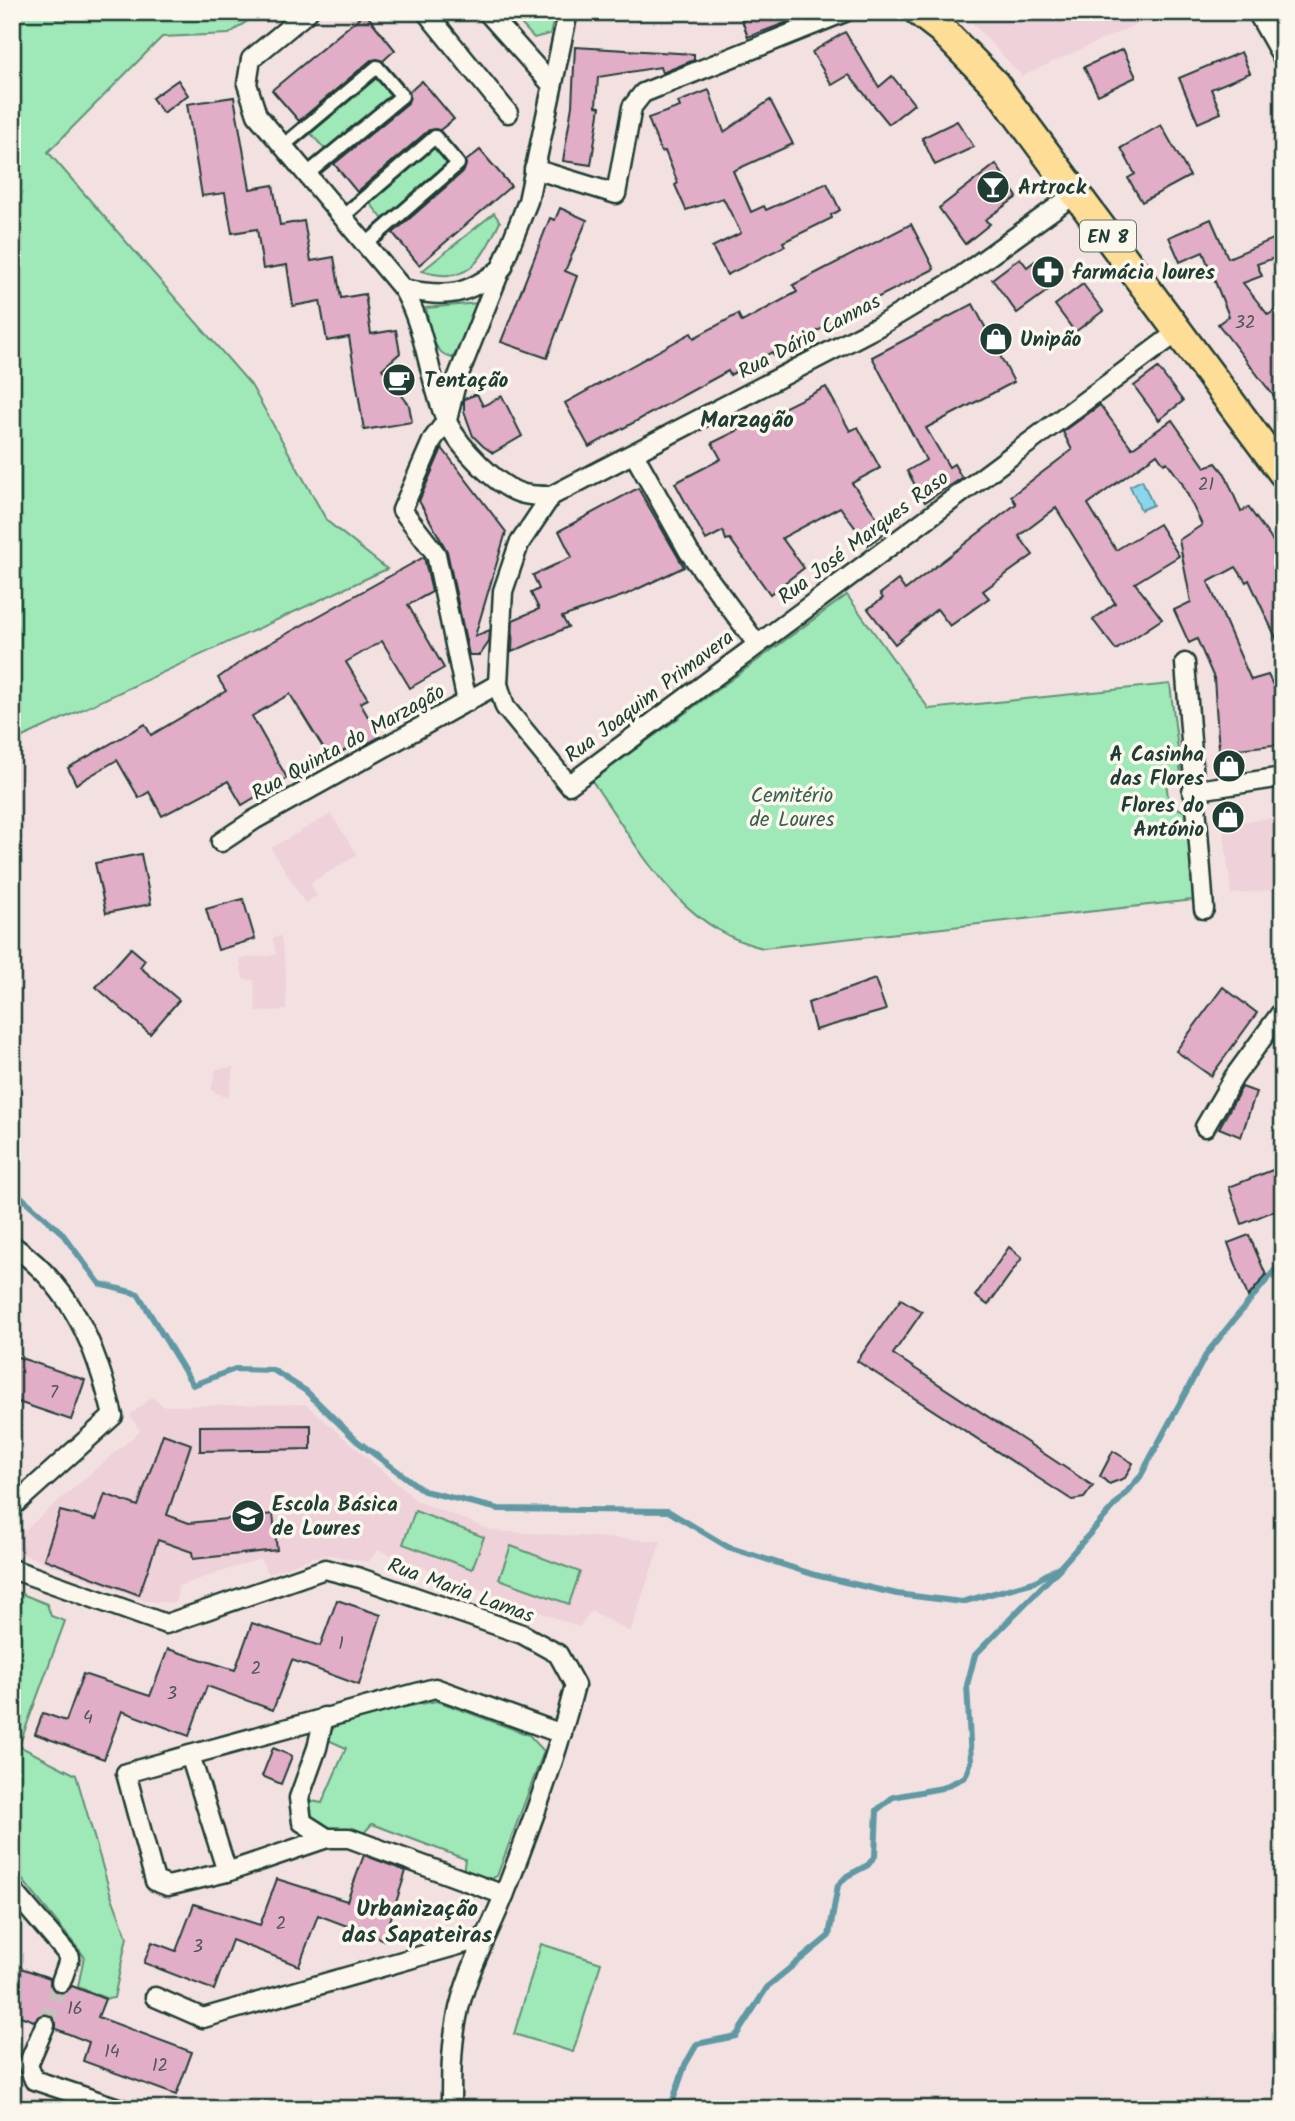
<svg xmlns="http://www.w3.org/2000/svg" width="1295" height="2121" viewBox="0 0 1295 2121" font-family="Kalam,sans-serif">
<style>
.built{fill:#eed1d9}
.green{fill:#9fe8b7;stroke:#5f9276;stroke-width:2}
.water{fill:#8cd6ed;stroke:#6099a3;stroke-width:2}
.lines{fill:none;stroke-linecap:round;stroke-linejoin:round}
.stream{stroke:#6099a3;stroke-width:6}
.building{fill:#e1adc7;stroke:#1f3d34;stroke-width:2}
.minor-tunnel{stroke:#c9c0be;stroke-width:18;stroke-dasharray:18 9;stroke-linecap:butt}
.pedestrian-casing{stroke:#1f3d34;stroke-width:18}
.minor-casing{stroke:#1f3d34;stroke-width:23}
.primary-casing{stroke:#1f3d34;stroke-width:33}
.pedestrian{stroke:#fbf7ec;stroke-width:12}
.minor{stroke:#fbf7ec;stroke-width:18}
.primary{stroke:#fedd96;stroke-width:28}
.labels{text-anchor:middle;stroke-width:7;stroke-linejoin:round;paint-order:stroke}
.number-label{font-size:18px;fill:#505959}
.shield{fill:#fbf7ec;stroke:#61756b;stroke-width:2}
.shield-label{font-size:19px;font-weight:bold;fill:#1f3d34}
.poi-label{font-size:21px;font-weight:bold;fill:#1f3d34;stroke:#fbf7ec;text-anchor:start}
.street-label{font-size:21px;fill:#1f3d34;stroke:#fbf7ec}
.park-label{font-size:21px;fill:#395f4e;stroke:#fbf7ec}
.neighbourhood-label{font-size:23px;font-weight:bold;fill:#1f3d34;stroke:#fbf7ec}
</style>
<rect width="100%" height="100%" fill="#f3e1e1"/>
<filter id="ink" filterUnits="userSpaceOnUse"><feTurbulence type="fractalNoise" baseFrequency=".0143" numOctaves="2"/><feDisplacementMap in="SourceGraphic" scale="14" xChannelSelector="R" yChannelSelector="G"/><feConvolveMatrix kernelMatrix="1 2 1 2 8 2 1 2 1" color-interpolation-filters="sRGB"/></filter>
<g filter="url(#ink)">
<!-- built -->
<g class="built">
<polygon points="962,12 1163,12 1022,76"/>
<polygon points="331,814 357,855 310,883 317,896 305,903 271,848"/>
<polygon points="1274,818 1283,889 1231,894 1223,824"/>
<polygon points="281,936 286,973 286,1010 256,1012 254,980 243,979 240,959 276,955 273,938"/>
<polygon points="234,1067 228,1098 211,1090 216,1069"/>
<polygon points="152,1397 163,1406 305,1404 417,1501 494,1531 661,1541 630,1632 591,1611 579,1627 378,1550 368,1562 330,1555 314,1557 269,1574 260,1559 178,1586 176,1603 145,1601 20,1553 15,1546 18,1536 140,1431 130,1415"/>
</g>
<!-- green -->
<g class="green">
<polygon points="12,12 260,12 229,34 162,37 48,152 251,385 327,521 387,569 12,742"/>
<polygon points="510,12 556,12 550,34 534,38"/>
<polygon points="376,70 398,95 329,154 307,129"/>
<polygon points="435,141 455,165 386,223 366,198"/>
<path d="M494,213L500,222C480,261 470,286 422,271Z"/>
<path d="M479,303L457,351L452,358C431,353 430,327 426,308Z"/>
<path d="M847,595L929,709L1170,684L1181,774L1166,782L1169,804L1192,815L1193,900L763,948C679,929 638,846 592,781Z"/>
<polygon points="415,1511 484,1537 472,1569 403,1544"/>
<polygon points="511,1546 580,1572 569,1604 499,1579"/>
<polygon points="12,1590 47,1604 51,1616 65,1621 19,1746 76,1775 110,1892 127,1937 114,1998 108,1999 78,1987 84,1956 12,1867"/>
<path d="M437,1701L529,1735L544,1751L497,1876L489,1880L463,1874L465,1859L372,1824L361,1836C336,1831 308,1830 306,1800L322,1803L346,1748L326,1739L340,1719Z"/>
<polygon points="541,1944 601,1963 573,2052 514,2034"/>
</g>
<!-- water -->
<polygon class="water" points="1142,480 1153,505 1141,510 1130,486"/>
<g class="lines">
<!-- stream -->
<g class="stream">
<polyline points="12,1189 61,1232 100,1284 138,1294 193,1385 235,1369 273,1370 306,1391 357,1441 424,1491 499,1509 668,1511 728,1547 815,1575 897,1594 962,1602 1034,1582 1062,1565 1140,1477 1207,1353 1283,1260"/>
<polyline points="670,2109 685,2065 697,2044 736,2036 768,1986 829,1936 838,1885 847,1876 868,1865 875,1856 877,1810 893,1797 942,1788 965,1777 971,1762 967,1685 975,1655 1060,1568"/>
</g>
</g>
<!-- building -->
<g class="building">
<polygon points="739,12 809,12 809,14 748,37"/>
<polygon points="365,13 395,50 383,61 371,60 299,121 272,90"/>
<polygon points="845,32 879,87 892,76 914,104 889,124 849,75 832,85 812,52"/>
<polygon points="575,47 694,54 694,60 662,73 660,67 598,77 596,106 600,107 591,165 563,161 572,106"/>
<polygon points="1123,49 1136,77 1098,95 1084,67"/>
<polygon points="1241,52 1250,73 1211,89 1221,113 1198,123 1179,78"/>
<polygon points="178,80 188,95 163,113 152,98"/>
<polygon points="422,81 454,119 440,130 429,130 357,192 334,164 408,103 409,92"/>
<polygon points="709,90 724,132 770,100 793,144 733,171 751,212 764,206 766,210 827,183 840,210 831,215 832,218 783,242 785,246 727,275 712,247 741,233 723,198 686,210 675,185 678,183 665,151 661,152 648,118 680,107 678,102"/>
<polygon points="234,97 250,189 273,185 280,225 304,221 311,261 334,257 341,298 365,294 371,334 396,330 400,353 382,369 409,405 412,422 364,430 349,337 327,341 320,301 293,306 287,265 263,269 257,229 232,233 225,193 202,196 187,104"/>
<polygon points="957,121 974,147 935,165 922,138"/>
<polygon points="1161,125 1190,176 1142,202 1128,178 1135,174 1121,148"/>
<polygon points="480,150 511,186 419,265 393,233 464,171 466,161"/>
<polygon points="996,164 1017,197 985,220 990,224 965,244 939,208"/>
<polygon points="560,208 587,220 565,271 577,276 547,358 501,342 550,218 555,220"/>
<polygon points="1211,219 1228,258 1283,235 1283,255 1257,264 1262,276 1243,283 1268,315 1283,305 1283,408 1218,324 1229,316 1203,252 1180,262 1169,237"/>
<polygon points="911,224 934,269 847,313 775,357 772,352 730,375 728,371 589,447 565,403 691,333 694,338 738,314 742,322 797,292 793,285"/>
<polygon points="1020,258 1027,267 1035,261 1054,286 1017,313 992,279"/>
<polygon points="1083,284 1103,311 1075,332 1055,305"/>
<polygon points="973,304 1014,382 926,428 949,467 954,464 962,478 925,502 907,471 926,460 872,357"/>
<polygon points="1158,368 1183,401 1159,420 1134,386"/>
<polygon points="826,387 850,431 858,427 880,468 852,483 887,531 868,545 840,507 782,538 804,568 770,594 730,539 726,540 723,531 706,540 675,483 721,459 712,443"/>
<polygon points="477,394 483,406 502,396 522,436 493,453 483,446 473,436 464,411 464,399"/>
<polygon points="1100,405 1132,448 1172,420 1205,467 1216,463 1225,474 1241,512 1248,507 1283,555 1283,653 1249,580 1246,582 1236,567 1208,582 1251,680 1268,675 1283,705 1283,744 1219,751 1214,678 1197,639 1189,643 1174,610 1191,602 1179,540 1202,525 1182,483 1167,462 1164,464 1157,454 1088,504 1116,550 1159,524 1179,556 1135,583 1162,619 1116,650 1093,620 1115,603 1056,508 1019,536 1033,555 983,591 989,598 950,626 937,609 895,644 868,609 883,598 880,594 898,580 905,590 1016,504 1011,496 1072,450 1063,432"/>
<polygon points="442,448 506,532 475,636 490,630 489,642 480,655 469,655 447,551 419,501"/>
<polygon points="638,488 684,567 625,595 562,617 568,627 512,652 513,620 539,609 531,593 539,589 533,575 572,557 559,531"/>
<polygon points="424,557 432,592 408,605 444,668 410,688 382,641 346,662 368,699 360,703 380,737 365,745 362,740 330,759 290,694 252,716 287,778 242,805 228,781 162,816 149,792 139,798 117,760 76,784 68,768 145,724 151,735 226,691 218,678 256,651"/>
<polygon points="141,854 151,904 106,913 95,863"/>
<polygon points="243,899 255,939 218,950 206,909"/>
<polygon points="131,948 145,960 140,967 179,1000 150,1034 96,987"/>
<polygon points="875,979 886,1010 815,1030 808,1003"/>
<polygon points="1223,987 1257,1013 1211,1076 1176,1051"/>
<polygon points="1242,1087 1256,1092 1241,1137 1219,1128"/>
<polygon points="1283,1166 1283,1207 1242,1224 1229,1187"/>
<polygon points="1249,1235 1266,1275 1248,1297 1228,1243"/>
<polygon points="1009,1247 1022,1258 988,1305 975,1296"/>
<polygon points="901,1299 922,1312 893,1354 1093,1486 1084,1498 1072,1500 857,1361"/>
<polygon points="12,1355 85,1380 71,1420 12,1400"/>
<polygon points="311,1425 311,1449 200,1451 200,1426"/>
<polygon points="163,1434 191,1444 167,1515 189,1523 273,1514 277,1550 193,1559 192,1552 158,1540 139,1595 44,1559 60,1511 96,1520 105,1494 138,1506"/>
<polygon points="1113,1451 1133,1463 1125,1478 1109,1484 1100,1476"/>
<polygon points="337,1600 381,1615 359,1685 292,1660 273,1710 207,1686 189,1736 122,1711 104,1759 35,1734 43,1713 66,1721 83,1674 150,1696 168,1649 235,1670 252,1623 320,1646"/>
<polygon points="273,1748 292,1756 281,1784 262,1776"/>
<polygon points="364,1855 406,1871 384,1940 318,1915 299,1966 232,1940 214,1990 144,1963 152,1942 176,1951 194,1904 260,1925 277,1879 347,1901"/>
<polygon points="12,1965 50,1978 50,1985 57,1992 64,1993 72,1986 105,1999 98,2017 192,2052 176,2095 83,2061 89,2042 56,2029 56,2023 50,2015 39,2016 34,2021 12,2013"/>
</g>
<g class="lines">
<!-- minor-tunnel -->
<polyline class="minor-tunnel" points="45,2025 61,1982"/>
<defs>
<g id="pedestrian">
<polyline points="283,146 377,67 402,96 306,175"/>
<polyline points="341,218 435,137 458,164 364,246"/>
</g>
<g id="minor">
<path d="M308,12L251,59L247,84L257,115L403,289C427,331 428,379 447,422C459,446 497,488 524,494C533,496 543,496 551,496L879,326L957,279L1075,194"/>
<polyline points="426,12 508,113"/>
<polyline points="487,12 552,85"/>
<polyline points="1257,12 1283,58"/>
<polyline points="534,169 616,194 632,107 643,93 845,12"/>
<path d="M403,289C449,298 466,296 503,267"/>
<polyline points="634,454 689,552 757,644"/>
<polyline points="551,496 519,544 503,591 498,684 505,707 569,785 1179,331"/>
<polyline points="1185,663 1204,909"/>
<polyline points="467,702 436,554 402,510 433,439 447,420 457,379 528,201 568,12"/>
<polyline points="1192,791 1283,777"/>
<polyline points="221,842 254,820 498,684"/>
<polyline points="1205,1127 1234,1077 1283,1010"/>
<path d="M12,1245C73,1288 96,1346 113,1416L12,1507"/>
<path d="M12,1569L166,1624L325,1569L360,1578L522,1634L558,1654L575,1685C557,1756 531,1825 505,1893C489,1934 465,1974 457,2018C451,2048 451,2079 451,2109"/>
<polyline points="324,1717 317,1748 299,1798 302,1822 327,1838"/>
<polyline points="190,1755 126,1773 155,1881 168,1886 227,1872"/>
<polyline points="12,1889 70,1957 61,1982"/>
<polyline points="504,1895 349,1838 327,1838 227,1872 190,1755 435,1688 562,1734"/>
<polyline points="155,1997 203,2018 483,1938"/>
<polyline points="45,2025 28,2065 34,2080 121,2109"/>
</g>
<polyline id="primary" points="919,12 941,29 994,83 1283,473"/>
</defs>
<!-- pedestrian casing -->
<use href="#pedestrian" class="pedestrian-casing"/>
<!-- minor casing -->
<use href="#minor" class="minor-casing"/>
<!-- primary casing -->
<use href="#primary" class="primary-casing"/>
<!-- pedestrian -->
<use href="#pedestrian" class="pedestrian"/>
<!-- minor -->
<use href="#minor" class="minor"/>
<!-- primary -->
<use href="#primary" class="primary"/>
</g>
</g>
<!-- icons -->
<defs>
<symbol id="bar-disc" viewBox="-11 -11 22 22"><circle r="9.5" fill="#1f3d34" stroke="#fbf7ec"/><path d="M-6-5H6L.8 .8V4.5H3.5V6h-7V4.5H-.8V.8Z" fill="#fff"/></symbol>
<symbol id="pharmacy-disc" viewBox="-11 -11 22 22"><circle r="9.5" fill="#1f3d34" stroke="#fbf7ec"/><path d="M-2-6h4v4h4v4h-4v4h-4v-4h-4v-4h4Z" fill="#fff"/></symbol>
<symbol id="shop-disc" viewBox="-11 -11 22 22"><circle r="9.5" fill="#1f3d34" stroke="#fbf7ec"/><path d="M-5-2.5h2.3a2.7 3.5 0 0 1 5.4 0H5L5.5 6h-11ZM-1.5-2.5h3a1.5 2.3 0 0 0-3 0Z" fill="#fff"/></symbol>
<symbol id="cafe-disc" viewBox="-11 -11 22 22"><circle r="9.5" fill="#1f3d34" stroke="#fbf7ec"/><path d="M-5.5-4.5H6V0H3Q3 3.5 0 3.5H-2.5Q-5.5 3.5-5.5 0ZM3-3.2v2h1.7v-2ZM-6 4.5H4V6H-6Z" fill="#fff"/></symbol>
<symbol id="school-disc" viewBox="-11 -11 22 22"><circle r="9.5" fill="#1f3d34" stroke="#fbf7ec"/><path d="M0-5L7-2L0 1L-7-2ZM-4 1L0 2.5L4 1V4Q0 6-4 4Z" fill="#fff"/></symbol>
</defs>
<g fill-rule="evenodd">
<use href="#bar-disc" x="974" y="168" width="38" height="38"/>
<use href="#pharmacy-disc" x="1029" y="253" width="38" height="38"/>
<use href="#shop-disc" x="977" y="320" width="38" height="38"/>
<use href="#cafe-disc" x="380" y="361" width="38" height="38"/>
<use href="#shop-disc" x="1210" y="747" width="38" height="38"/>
<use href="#shop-disc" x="1209" y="798" width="38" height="38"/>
<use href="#school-disc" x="229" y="1497" width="38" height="38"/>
</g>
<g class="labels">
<!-- number labels -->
<g class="number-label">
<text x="1245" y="328">32</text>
<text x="1206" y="490">21</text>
<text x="54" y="1398">7</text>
<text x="341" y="1649">1</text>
<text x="256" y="1674">2</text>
<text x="172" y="1699">3</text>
<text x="88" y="1723">4</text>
<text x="281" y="1929">2</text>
<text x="198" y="1952">3</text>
<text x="75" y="2014">16</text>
<text x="112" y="2057">14</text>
<text x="160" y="2071">12</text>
</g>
<!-- shield labels -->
<rect class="shield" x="1080" y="220.5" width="56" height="31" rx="5"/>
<g class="shield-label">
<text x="1108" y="243">EN 8</text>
</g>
<!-- poi labels -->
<g class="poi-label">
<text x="1018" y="194">Artrock</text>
<text x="1072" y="279">farmácia loures</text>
<text x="1020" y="346">Unipão</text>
<text x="424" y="387">Tentação</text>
<text x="1204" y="761" text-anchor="end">A Casinha<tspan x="1204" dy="24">das Flores</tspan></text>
<text x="1204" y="812" text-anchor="end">Flores do<tspan x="1204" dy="24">António</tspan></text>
<text x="272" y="1511">Escola Básica<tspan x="272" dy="24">de Loures</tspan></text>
</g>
<!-- street labels -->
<g class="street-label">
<text transform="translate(809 336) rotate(-28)" y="7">Rua Dário Cannas</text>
<text transform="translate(863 537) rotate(-37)" y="7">Rua José Marques Raso</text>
<text transform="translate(649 696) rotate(-37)" y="7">Rua Joaquim Primavera</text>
<text transform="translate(348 742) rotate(-29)" y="7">Rua Quinta do Marzagão</text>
<text transform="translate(461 1590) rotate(20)" y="7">Rua Maria Lamas</text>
</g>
<!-- park labels -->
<g class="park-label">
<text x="792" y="802">Cemitério<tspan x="792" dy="24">de Loures</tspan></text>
</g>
<!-- neighbourhood labels -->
<g class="neighbourhood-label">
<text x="747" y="427">Marzagão</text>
<text x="417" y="1916">Urbanização<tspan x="417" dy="26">das Sapateiras</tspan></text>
</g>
</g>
<!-- margin -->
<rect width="1295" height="2121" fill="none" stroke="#fbf7ec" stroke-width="42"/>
<rect x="21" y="21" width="1253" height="2079" fill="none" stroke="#1f3d34" stroke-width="2.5" filter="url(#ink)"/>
</svg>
